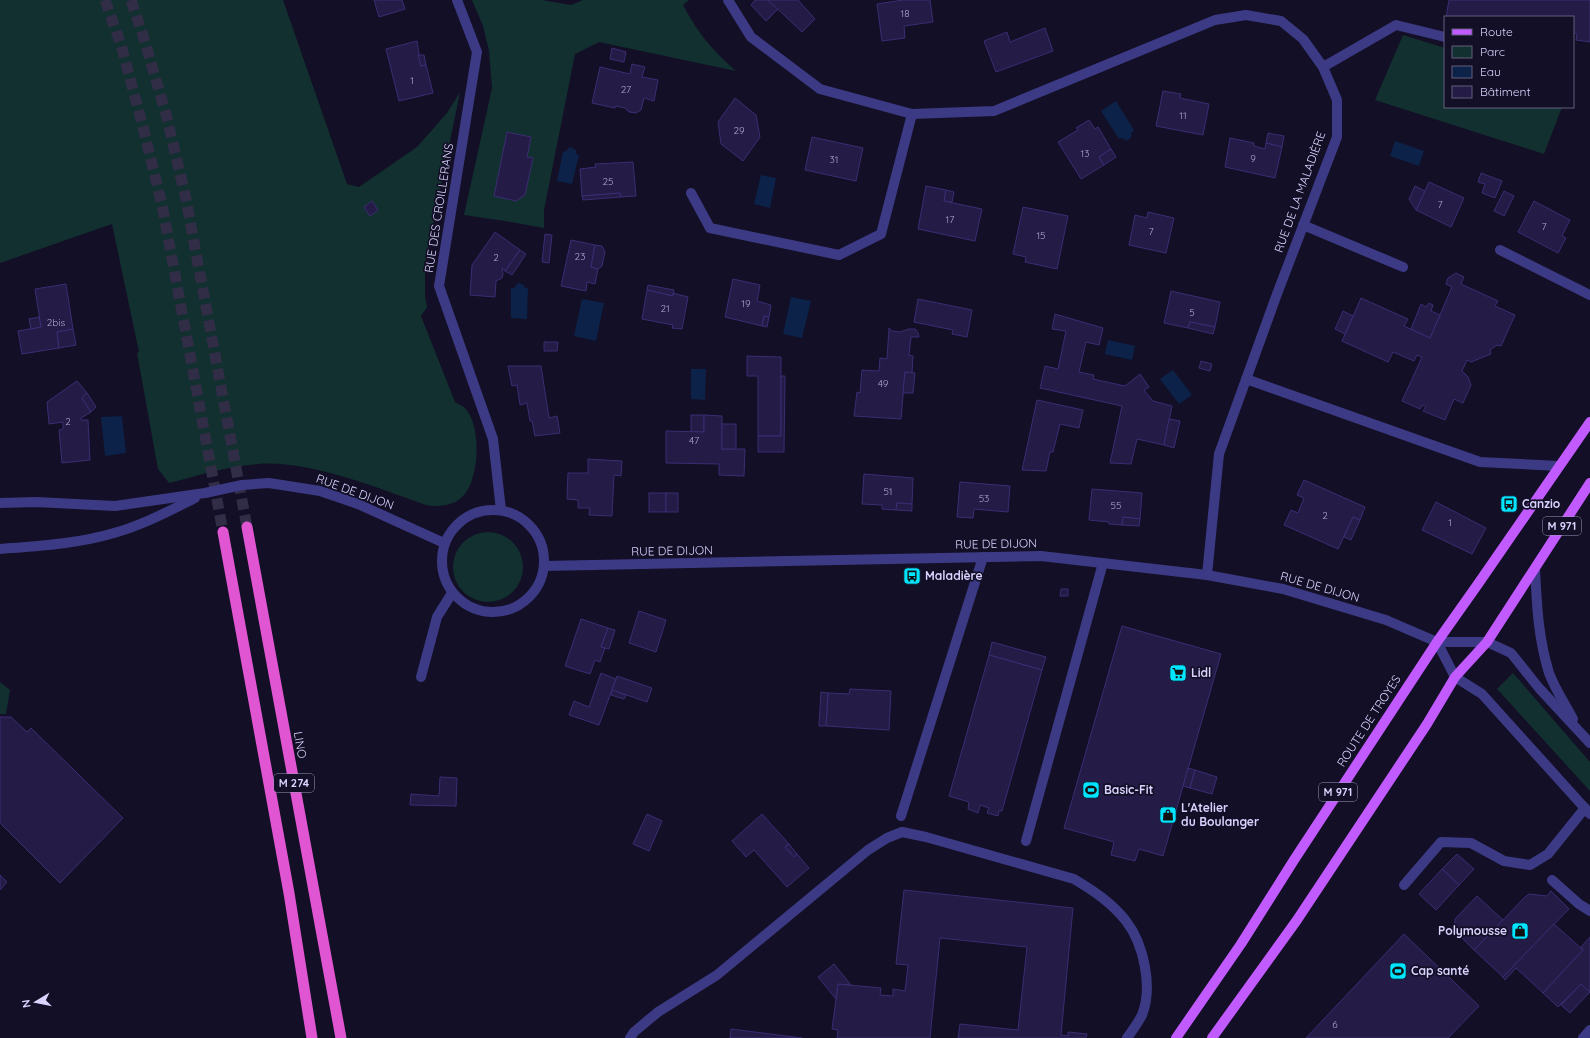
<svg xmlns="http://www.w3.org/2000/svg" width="1590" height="1038" viewBox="0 0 1590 1038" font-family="Quicksand,sans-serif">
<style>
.green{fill:#12302f}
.water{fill:#0c2248}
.building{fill:#241b47;stroke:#3b2d73}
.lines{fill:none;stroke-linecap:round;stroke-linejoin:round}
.trunk-tunnel{stroke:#312d47;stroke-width:11;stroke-dasharray:11 5.5;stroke-linecap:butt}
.service{stroke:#3d3a85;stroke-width:10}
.minor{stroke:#3d3a85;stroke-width:10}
.tertiary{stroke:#3d3a85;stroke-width:10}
.primary{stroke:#c25bff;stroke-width:10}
.trunk{stroke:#e055d1;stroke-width:11}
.labels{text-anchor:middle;stroke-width:3.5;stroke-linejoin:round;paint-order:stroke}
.number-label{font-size:10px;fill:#aca6d1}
.shield{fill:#130f26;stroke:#9e99be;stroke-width:1}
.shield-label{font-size:11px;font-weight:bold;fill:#d9d4ff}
.street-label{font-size:12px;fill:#d9d4ff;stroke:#130f26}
.poi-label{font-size:12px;font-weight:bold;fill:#d9d4ff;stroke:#130f26;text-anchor:start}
</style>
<rect width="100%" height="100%" fill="#130f26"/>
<!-- green -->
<g class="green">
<path d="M0,0H283L347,184L359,187L417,147L447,113L460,92L425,264V296L427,307L421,316L455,402C458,404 463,406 465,408C482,426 480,482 461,498C452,506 437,507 426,505C377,488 310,460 258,464C228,466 199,475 169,483L158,469L137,353L139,352L112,224L0,263Z"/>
<path d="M472,0H542L571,5L583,0H689L683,5C698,33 712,50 736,71L599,42L575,54L544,210V228L505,221L464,215L492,88L489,51L483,26Z"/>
<polygon points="1403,35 1445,48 1445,107 1562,107 1544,154 1375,100"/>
<circle cx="488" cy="567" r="35"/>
<polygon points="1513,673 1590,762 1590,791 1497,689"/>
<polygon points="0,682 10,690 6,714 0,714"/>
</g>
<!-- water -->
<g class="water">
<polygon points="1116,101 1134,130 1131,133 1132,136 1127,141 1122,138 1119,139 1101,111"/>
<polygon points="1395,141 1424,151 1419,166 1390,156"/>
<polygon points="570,147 576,150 576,154 579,155 572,184 557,181 563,151 565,152"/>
<polygon points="761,175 776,178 770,208 754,204"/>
<polygon points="518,283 524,285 525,288 528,288 527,319 511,318 511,288 514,288"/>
<polygon points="791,297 811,301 802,338 783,334"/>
<polygon points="582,299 604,303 596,341 574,336"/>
<polygon points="1108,340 1135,346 1132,360 1105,354"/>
<polygon points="691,369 706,369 705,400 691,399"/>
<polygon points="1173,370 1192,395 1179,404 1160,379"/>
<polygon points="122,416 126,453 105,456 101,417"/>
</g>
<!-- building -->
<g class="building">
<polygon points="374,0 402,0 405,9 379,17"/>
<polygon points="755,0 768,0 778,9 766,21 751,5"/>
<polygon points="768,0 798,0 815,19 802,32"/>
<polygon points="903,0 930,0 933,22 904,26 905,38 882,41 877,4"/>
<polygon points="1449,0 1590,0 1590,42 1576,40 1577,34 1573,33 1573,17 1446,17"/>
<polygon points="1045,28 1053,51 996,72 984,41 1007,32 1010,42"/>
<polygon points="417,41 421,66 426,65 433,93 399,101 386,49"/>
<polygon points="612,48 626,52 624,62 610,59"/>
<polygon points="418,55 424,55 426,65 421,66"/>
<polygon points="632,64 645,67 642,77 658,80 654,101 644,98 641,110 636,113 629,112 625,108 616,106 615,108 592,103 600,67 630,74"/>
<polygon points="1163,91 1181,94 1180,98 1209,104 1203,135 1156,126"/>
<polygon points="735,98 756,115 760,137 743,161 721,144 718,122"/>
<polygon points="1089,120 1095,129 1098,127 1111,149 1099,157 1104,165 1081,179 1058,142 1078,130 1076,128"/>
<polygon points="507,132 531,137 527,157 533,158 525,195 516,201 494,196"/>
<polygon points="1268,133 1284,136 1282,147 1266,143"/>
<polygon points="812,137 863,148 856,181 805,170"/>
<polygon points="1230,138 1254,143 1254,146 1265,149 1266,143 1282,147 1275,178 1225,167"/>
<polygon points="1111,149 1116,157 1104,165 1099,157"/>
<polygon points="633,162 636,196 621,197 620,193 582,196 580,169 596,167 595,164"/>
<polygon points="1481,173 1502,181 1495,198 1482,193 1485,184 1478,182"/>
<polygon points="1429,182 1464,198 1451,227 1416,210"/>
<polygon points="926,186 946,190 944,201 982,209 975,241 918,229"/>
<polygon points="1415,186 1425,191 1416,210 1409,199"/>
<polygon points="946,190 954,192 952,202 944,201"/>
<polygon points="1504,191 1514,196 1504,216 1494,211"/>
<polygon points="620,193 621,197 583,200 582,196"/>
<polygon points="372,201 378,210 370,216 364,207"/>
<polygon points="1534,201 1570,220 1562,236 1566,238 1558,253 1518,232"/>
<polygon points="1023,207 1068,216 1057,269 1025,262 1026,257 1013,254"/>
<polygon points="1148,212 1174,218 1166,253 1129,245 1135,215 1147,218"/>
<polygon points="495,232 520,250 505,271 502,268 503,274 502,278 496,281 495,297 470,295 472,265"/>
<polygon points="545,234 552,235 549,263 542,262"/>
<polygon points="571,240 595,245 591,267 598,269 595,284 587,282 586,291 561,286"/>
<polygon points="595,245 602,246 605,252 602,266 598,269 591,267"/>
<polygon points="520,250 526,254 512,275 505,271"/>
<polygon points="1456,273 1464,277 1461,284 1498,301 1495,306 1515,315 1501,346 1497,345 1490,350 1491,354 1471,362 1467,360 1462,371 1468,377 1471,385 1463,403 1454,399 1445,420 1423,411 1426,407 1422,405 1420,409 1402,401 1422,357 1417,355 1414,361 1393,352 1388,362 1342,341 1361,298 1408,319 1404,326 1430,338 1452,287 1446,284 1448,278"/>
<polygon points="733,279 760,285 757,301 771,305 769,317 764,316 762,326 725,317"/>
<polygon points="66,284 73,329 57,332 59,348 22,354 18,331 41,327 35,289"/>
<polygon points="648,285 674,290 673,296 647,290"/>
<polygon points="647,290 673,296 673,293 688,297 682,329 672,328 673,325 642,319"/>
<polygon points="1171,291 1220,302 1215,327 1190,322 1188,328 1164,323"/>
<polygon points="918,299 972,310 967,337 952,334 953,330 914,322"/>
<polygon points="1429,303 1433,305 1431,311 1440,315 1430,338 1411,329 1421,304 1426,307"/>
<polygon points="1343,311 1353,316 1345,334 1335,329"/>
<polygon points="1055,314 1103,328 1099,345 1086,342 1079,372 1094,375 1093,379 1125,386 1140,374 1149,387 1144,390 1153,401 1172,406 1164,445 1137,439 1131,464 1110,463 1122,406 1040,388 1045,366 1058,369 1066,331 1052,329"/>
<polygon points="764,316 769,317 767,327 762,326"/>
<polygon points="39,317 41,327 31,329 29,319"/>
<polygon points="1190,322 1215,327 1213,334 1188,328"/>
<polygon points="889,328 892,331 900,332 909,329 915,329 918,333 919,337 911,337 909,355 913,356 912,373 905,372 901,419 854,416 857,392 860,393 862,370 879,371 880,358 887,359"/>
<polygon points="73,329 76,345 59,348 57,332"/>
<polygon points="544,342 558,342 557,351 544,351"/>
<polygon points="747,356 781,357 781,436 758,436 758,376 747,376"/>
<polygon points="1201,361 1212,364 1210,371 1199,368"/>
<polygon points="508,366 541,366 549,418 557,416 560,433 535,436 532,421 530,421 527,403 520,405 517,385 512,386"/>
<polygon points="905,372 915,373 913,393 903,393"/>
<polygon points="781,376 785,376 784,452 758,452 758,436 781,436"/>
<polygon points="77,381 87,393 82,398 91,412 81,418 81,420 88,420 90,460 62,463 59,430 63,429 63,422 49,424 47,402"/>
<polygon points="87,393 96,407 91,412 82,398"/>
<polygon points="1037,400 1083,410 1079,428 1060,424 1053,452 1050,452 1046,471 1022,470"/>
<rect x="691" y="415" width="13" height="17"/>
<polygon points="704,415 722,416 722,449 745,449 744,476 719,475 719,464 666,463 666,431 704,432"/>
<polygon points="1169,419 1180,421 1174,448 1164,445"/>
<rect x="722" y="424" width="14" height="25"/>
<polygon points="588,459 622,461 621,476 614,475 612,516 589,515 590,508 578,508 578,500 567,499 568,473 588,473"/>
<polygon points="864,474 913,478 912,504 897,503 896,510 882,509 882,505 862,504"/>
<polygon points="1304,480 1365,507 1360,520 1353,517 1338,549 1284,525 1291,510 1298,513 1304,498 1297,495"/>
<polygon points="960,482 1010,486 1008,512 974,509 973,518 957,517"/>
<polygon points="1092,489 1142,493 1140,519 1123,517 1122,525 1109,524 1109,522 1089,520"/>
<rect x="649" y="493" width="17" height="19"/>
<rect x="666" y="493" width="12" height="19"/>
<polygon points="1436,502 1486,528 1472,554 1422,530"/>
<polygon points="897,503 912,504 912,511 896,510"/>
<polygon points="1123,517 1140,519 1139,526 1122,525"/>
<polygon points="1353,517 1360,520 1351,540 1344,537"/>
<polygon points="1061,589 1068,589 1068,596 1060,596"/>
<polygon points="639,611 666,620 656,652 629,643"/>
<polygon points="581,619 608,628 601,647 605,648 600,662 595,660 590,674 565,666"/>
<polygon points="1122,626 1221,654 1163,856 1139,849 1135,861 1111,855 1114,842 1064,828"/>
<polygon points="608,628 615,630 609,649 601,647"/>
<polygon points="992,642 1046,657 1042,670 989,655"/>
<polygon points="989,655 1042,670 1002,811 999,811 998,816 987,813 989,808 980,805 978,813 968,809 969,802 949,796"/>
<polygon points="601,673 616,679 599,725 569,715 574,701 589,707"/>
<polygon points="617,676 652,688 647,702 612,690"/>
<polygon points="850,689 891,691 889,730 826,726 828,693 849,694"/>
<polygon points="612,690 626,695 624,699 611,695"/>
<polygon points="821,692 828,693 826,726 819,726"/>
<polygon points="0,717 11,717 27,732 31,728 123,818 60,883 0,823"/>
<polygon points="1188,768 1195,770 1190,788 1183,786"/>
<polygon points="1195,770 1217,777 1212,794 1190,788"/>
<polygon points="440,777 457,778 456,806 410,805 411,794 439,796"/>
<polygon points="647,814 662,821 649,851 633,844"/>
<polygon points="762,814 789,844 785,847 794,857 797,854 809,868 787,887 754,850 746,857 732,841"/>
<polygon points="789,844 797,854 794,857 785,847"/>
<polygon points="1457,854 1474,869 1459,885 1442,869"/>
<polygon points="1442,869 1459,885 1436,910 1419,894"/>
<polygon points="0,875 7,882 0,890"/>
<polygon points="904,890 1073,908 1061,1035 1068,1036 1068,1032 1087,1034 1086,1038 958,1038 960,1024 1018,1030 1027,947 940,938 930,1038 837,1038 838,1030 832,1029 838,984 881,988 880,995 893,996 893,989 905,991 908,965 896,964"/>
<polygon points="1551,891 1569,909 1503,977 1474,950 1525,897 1529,894 1547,896"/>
<polygon points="1477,896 1503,920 1474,950 1455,931 1455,919"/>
<polygon points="1554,924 1583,950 1543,993 1516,968 1505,980 1503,977"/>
<polygon points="1404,934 1479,1006 1448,1038 1306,1038"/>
<polygon points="1590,937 1590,993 1581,984 1558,1007 1543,993 1583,950 1581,947"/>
<polygon points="834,964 851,985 838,984 836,999 818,977"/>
<polygon points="1581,984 1590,992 1570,1013 1561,1005"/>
<polygon points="731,1029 802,1038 730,1038"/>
</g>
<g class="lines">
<!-- trunk-tunnel -->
<g class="trunk-tunnel">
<polyline points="105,0 121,45 143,127 162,205 223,532"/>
<polyline points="131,0 144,39 166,114 186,199 247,527"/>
</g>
<!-- service -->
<g class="service">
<polyline points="1323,67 1396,25 1445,37"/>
<polyline points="1303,225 1403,267"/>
<polyline points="1500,250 1590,295"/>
<polyline points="1246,379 1480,462 1559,466"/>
<polyline points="421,677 437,617 452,593"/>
<polyline points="901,816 983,557"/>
<polyline points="1026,841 1103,563"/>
<polyline points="1552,880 1579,904 1590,911"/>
<polyline points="1404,885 1441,842 1471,843 1504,861 1530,865 1548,854 1585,808"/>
<path d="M630,1038L634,1032L658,1012L717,975L868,850L887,838L902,832L926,837L1074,879C1094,891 1112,903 1126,921C1144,944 1153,988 1142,1015C1138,1023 1132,1031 1127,1038"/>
<polyline points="1583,1038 1590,1030"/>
</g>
<!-- minor -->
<g class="minor">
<polyline points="457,0 477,52 439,286 493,439 501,510"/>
<polyline points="728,0 751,37 820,89 912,114 994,111 1215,20 1246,15 1281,21 1303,39 1323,67 1337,100 1337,137 1277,294 1219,454 1207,575"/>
<polyline points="691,193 710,228 839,255 881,234 912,114"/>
</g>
<!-- tertiary -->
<g class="tertiary">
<polyline points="0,503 36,502 115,506 205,493 242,485 269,483 320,491 358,504 444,543"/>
<circle cx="493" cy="561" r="51"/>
<path d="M0,549C38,546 77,544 114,533C143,525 169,511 195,498"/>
<polyline points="544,566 1041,556 1207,575 1283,589 1386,620 1437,642 1487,642 1511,653 1539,688 1590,743"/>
<path d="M1535,569C1537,606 1538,637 1549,673C1555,689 1565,704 1573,719"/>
<polyline points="1437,642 1455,677 1482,694 1590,814"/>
</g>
<!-- primary -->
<g class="primary">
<polyline points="1176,1038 1241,944 1294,860 1437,642 1478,584 1590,422"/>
<polyline points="1212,1038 1297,920 1427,724 1455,677 1487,642 1590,483"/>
</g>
<!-- trunk -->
<g class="trunk">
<polyline points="247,527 341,1038"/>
<polyline points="223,532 289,893 312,1038"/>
</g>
</g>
<!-- icons -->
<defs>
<symbol id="bus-square" viewBox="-11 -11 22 22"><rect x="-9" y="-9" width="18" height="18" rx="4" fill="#00e5ff" stroke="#130f26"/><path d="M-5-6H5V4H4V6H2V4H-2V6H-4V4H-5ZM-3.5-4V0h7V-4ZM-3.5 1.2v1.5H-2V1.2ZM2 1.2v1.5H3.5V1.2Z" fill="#111"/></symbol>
<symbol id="supermarket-square" viewBox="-11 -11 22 22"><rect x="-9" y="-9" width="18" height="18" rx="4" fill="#00e5ff" stroke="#130f26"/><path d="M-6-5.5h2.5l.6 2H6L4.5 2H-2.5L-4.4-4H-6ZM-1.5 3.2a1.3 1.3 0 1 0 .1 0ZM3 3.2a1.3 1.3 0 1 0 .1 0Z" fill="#111"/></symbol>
<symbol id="stadium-square" viewBox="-11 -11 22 22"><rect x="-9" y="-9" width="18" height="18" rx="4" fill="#00e5ff" stroke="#130f26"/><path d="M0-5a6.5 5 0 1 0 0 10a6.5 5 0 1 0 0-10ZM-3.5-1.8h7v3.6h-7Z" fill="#111"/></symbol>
<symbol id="shop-square" viewBox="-11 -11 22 22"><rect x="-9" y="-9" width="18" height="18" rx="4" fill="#00e5ff" stroke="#130f26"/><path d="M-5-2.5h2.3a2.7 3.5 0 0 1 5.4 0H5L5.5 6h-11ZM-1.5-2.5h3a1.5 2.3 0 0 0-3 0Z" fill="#111"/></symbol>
</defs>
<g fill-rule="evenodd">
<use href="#bus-square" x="1499" y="494" width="20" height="20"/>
<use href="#bus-square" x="902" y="566" width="20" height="20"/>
<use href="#supermarket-square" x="1168" y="663" width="20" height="20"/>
<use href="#stadium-square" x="1081" y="780" width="20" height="20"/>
<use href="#shop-square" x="1158" y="805" width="20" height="20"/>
<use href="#shop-square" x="1510" y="921" width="20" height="20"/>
<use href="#stadium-square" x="1388" y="961" width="20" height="20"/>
</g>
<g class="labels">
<!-- number labels -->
<g class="number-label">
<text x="905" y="17">18</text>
<text x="412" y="84">1</text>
<text x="626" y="93">27</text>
<text x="1183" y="119">11</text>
<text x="739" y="134">29</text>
<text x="1085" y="157">13</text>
<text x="1253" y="162">9</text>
<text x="834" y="163">31</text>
<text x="608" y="185">25</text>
<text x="1440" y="208">7</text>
<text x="950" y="223">17</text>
<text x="1544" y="230">7</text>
<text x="1151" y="235">7</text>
<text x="1041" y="239">15</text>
<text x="580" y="260">23</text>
<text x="496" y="261">2</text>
<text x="746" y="307">19</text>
<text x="665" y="312">21</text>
<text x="1192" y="316">5</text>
<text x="56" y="326">2bis</text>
<text x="883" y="387">49</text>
<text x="68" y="425">2</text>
<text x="694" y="444">47</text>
<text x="888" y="495">51</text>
<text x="984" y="502">53</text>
<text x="1116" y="509">55</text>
<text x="1325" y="519">2</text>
<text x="1450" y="526">1</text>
<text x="1335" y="1028">6</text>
</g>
<!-- shield labels -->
<g class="shield">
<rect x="1543" y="517" width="38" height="18" rx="3"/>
<rect x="274" y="774" width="40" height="18" rx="3"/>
<rect x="1319" y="783" width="38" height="18" rx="3"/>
</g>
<g class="shield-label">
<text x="1562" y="530">M 971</text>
<text x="294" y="787">M 274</text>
<text x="1338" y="796">M 971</text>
</g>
<!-- street labels -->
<g class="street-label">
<text transform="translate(1300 192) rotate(-70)" y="4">RUE DE LA MALADIÈRE</text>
<text transform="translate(439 208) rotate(-81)" y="4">RUE DES CROILLERANS</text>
<text transform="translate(355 492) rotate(20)" y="4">RUE DE DIJON</text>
<text transform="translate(996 544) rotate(-1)" y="4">RUE DE DIJON</text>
<text transform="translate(672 551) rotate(-1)" y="4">RUE DE DIJON</text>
<text transform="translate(1320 587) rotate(16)" y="4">RUE DE DIJON</text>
<text transform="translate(1369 721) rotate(-57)" y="4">ROUTE DE TROYES</text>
<text transform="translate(300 745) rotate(80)" y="4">LINO</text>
</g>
<!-- poi labels -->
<g class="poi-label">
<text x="1522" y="508">Canzio</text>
<text x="925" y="580">Maladière</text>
<text x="1191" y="677">Lidl</text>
<text x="1104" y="794">Basic-Fit</text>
<text x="1181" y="812">L'Atelier<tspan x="1181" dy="14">du Boulanger</tspan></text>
<text x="1507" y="935" text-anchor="end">Polymousse</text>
<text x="1411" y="975">Cap santé</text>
</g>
</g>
<!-- legend -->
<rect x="1444" y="16" width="130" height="92" fill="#130f26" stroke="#625e7d"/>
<rect x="1452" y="29" width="20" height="6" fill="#c25bff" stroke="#625e7d"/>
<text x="1480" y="36" font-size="12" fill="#d9d4ff">Route</text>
<rect x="1452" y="46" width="20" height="12" fill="#12302f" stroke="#625e7d"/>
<text x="1480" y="56" font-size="12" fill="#d9d4ff">Parc</text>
<rect x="1452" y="66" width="20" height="12" fill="#0c2248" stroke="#625e7d"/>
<text x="1480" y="76" font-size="12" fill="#d9d4ff">Eau</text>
<rect x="1452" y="86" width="20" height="12" fill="#241b47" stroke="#625e7d"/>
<text x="1480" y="96" font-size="12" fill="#d9d4ff">Bâtiment</text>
<!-- north arrow -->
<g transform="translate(36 1002) rotate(260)" stroke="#130f26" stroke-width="3" paint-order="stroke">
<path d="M0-3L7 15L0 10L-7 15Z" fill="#d9d4ff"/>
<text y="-6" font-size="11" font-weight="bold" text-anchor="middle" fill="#d9d4ff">N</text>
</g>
</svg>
